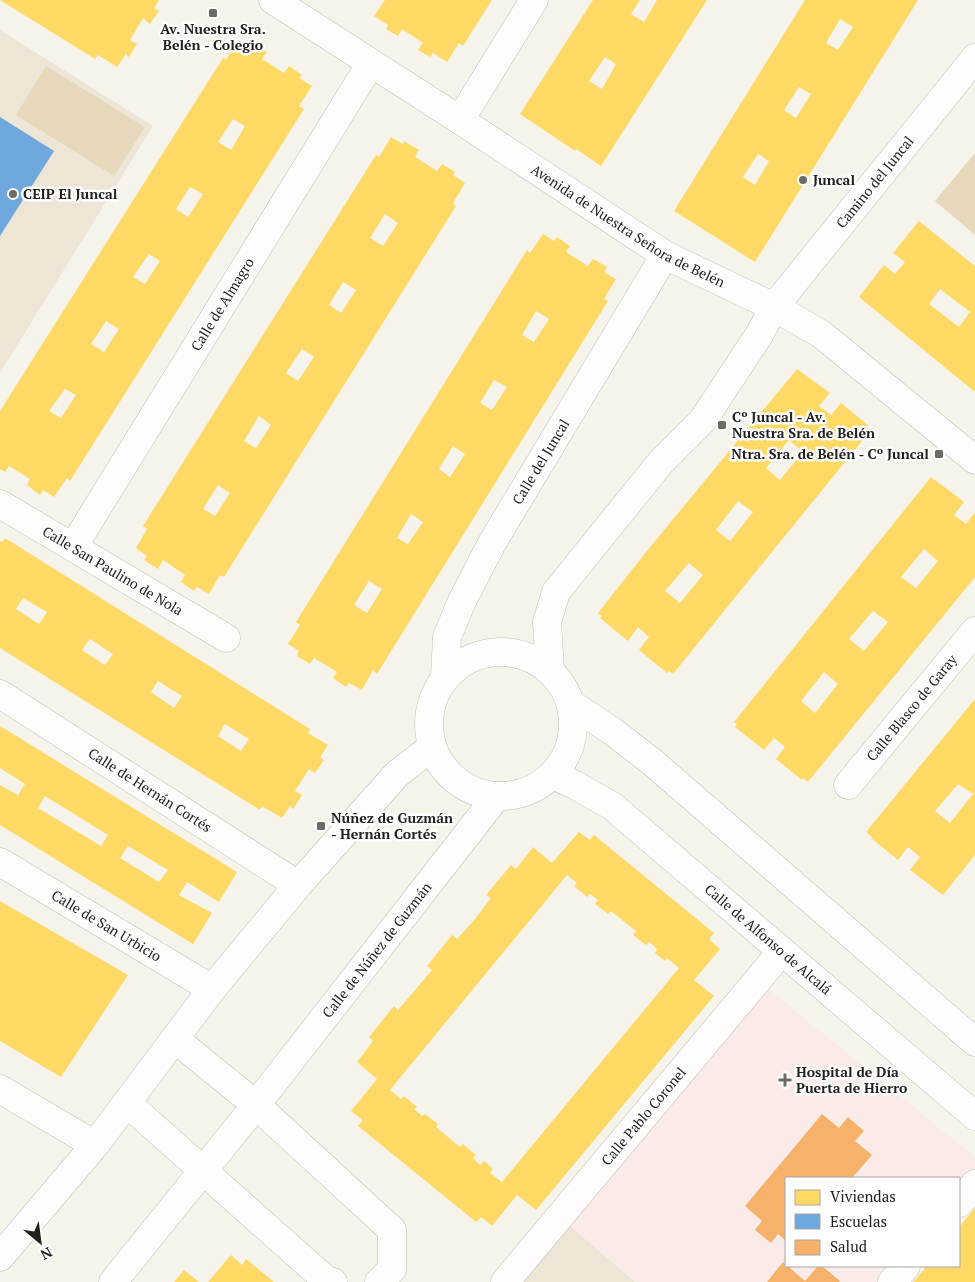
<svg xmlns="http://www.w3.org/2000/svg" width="975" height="1282" viewBox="0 0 975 1282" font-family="'PT Serif',serif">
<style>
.built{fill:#ede6d7}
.medical{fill:#faeae8}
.green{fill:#e6d8ba}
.homes{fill:#ffd966;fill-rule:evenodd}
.schools{fill:#6fa8dc}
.health{fill:#f6b26b}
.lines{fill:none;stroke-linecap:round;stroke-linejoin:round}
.minor-casing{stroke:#c0beb7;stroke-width:29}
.minor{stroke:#fefdfc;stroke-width:28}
.poi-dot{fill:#6e6a64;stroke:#fff;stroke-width:2}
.labels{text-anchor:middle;stroke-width:5;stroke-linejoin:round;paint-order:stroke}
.poi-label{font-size:14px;font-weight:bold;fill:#24211c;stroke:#fff;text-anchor:start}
.street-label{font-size:14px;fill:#24211c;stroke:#fff}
</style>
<rect width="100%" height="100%" fill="#f6f3eb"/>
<!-- built -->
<g class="built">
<polygon points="0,30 153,126 0,373"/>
<polygon points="568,1224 635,1282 520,1282"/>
</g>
<!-- medical -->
<polygon class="medical" points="767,988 975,1157 975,1174 959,1193 959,1178 786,1178 786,1266 898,1266 884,1282 635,1282 568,1224"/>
<!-- green -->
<g class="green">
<polygon points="46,66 145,127 114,176 16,115"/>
<polygon points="975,153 975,235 935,201"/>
</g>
<!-- homes -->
<g class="homes">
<polygon points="0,0 159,0 154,8 159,11 150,24 143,18 130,40 137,44 129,57 126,54 117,67 98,55 95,59"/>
<polygon points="385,0 492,0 463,46 459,43 447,62 433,53 430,57 418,50 423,43 402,29 398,36 386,29 388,25 374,16"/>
<path d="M593,0H640L631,14L644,22L657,0H707L601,166L576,149L575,151L520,114ZM605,57L616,64L602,89L589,81Z"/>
<path d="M805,0H918L755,262L674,211ZM840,19L853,27L838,50L826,43ZM799,87L811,94L796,118L784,110ZM758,154L769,161L755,185L743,177Z"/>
<path d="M238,40L250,48L253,44L267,52L262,59L284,73L289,66L302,75L299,78L312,86L299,106L304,109L70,481L67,478L54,497L43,490L40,495L27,485L30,479L9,466L5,472L0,469V411L223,58L226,59ZM233,119L245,126L231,150L218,142ZM190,187L203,194L188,217L176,209ZM149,254L160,261L145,284L133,277ZM106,321L119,329L104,352L91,344ZM65,389L76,395L61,418L49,411Z"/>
<path d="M391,137L403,144L404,141L419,150L415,157L437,171L442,164L455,172L453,175L465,183L453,203L456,206L224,577L220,575L209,594L197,587L194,591L181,582L185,575L163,560L158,569L144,560L147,556L136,548L147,529L143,526L376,155L379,157ZM385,214L398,223L383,246L370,238ZM343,282L356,290L341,313L329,305ZM302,349L314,357L298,381L286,373ZM259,416L271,425L256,448L244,441ZM218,485L230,493L215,516L203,509Z"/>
<path d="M919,221L975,266V392L859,297L884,265L895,274L905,262L893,253ZM940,289L970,312L959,327L929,304Z"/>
<path d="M543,234L554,241L557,237L570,246L566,252L588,266L593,259L607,267L604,272L616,279L604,299L608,301L377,674L373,670L362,690L349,683L346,687L333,678L337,672L314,658L310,664L297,656L299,651L288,644L300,625L296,622L527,250L530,253ZM536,311L549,319L534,342L522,335ZM494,380L507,387L492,410L480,403ZM453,446L465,454L450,477L439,469ZM411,514L423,522L408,544L397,538ZM369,581L382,589L367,613L354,605Z"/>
<path d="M797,369L830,393L819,406L831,415L841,403L868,425L867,427L871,430L673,674L669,671L667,673L639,650L649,637L638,627L628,641L600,618L602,616L598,613L646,552ZM789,440L803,452L780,480L766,468ZM738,501L753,512L730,541L716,530ZM689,563L703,575L680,603L665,591Z"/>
<path d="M931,477L964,502L954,515L966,524L975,512V577L808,782L803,778L802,780L776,759L785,747L774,738L764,750L735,727L737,724L734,722ZM924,549L938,561L916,588L901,577ZM873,611L888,622L864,651L849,639ZM824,672L838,684L815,713L801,701Z"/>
<path d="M5,538L310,729L308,733L328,745L320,757L324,760L315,773L309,769L295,791L302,795L293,809L290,806L282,818L262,806L260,810L0,648V541L2,542ZM23,598L47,612L39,624L16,609ZM90,639L113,654L105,665L82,650ZM158,681L182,696L174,708L151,692ZM225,724L249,739L241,751L218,736Z"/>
<path d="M975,699V855L943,895L910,870L920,857L908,847L898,860L871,838L872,837L866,832ZM958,784L973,794L950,823L935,811Z"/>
<path d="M0,726L237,872L219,902L187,882L179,895L212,913L193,944L0,825V785L18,795L25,784L0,768ZM45,796L108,835L101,846L38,808ZM128,846L168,870L159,882L120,858Z"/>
<path d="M579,832L590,840L594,835L714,933L709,939L720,949L694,980L714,996L536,1210L517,1195L492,1226L481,1217L476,1222L358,1126L363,1120L351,1111L377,1079L357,1062L373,1041L369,1037L394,1006L398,1010L432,970L427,966L452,935L457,939L475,919L491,898L486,895L511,865L516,869L533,847L552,863ZM567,875L577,883L574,886L587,897L590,894L598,900L595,904L608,914L611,911L636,931L633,935L646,945L649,942L657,949L655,953L665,961L667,958L679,968L502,1182L490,1173L493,1169L484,1161L480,1165L473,1158L476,1155L463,1144L460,1147L436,1127L438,1124L425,1114L422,1116L414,1109L417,1107L404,1096L401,1099L390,1090Z"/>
<polygon points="0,901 128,975 61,1077 0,1041"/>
<polygon points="975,1208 975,1282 913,1282 927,1266 959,1266 959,1227"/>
<polygon points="231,1255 242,1265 246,1259 274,1282 208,1282"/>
<polygon points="184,1270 199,1282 174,1282"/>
</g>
<!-- schools -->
<polygon class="schools" points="0,117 54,151 0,236"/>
<!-- health -->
<g class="health">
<polygon points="822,1114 839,1128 848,1117 864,1131 855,1141 872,1155 852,1178 786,1178 786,1241 778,1234 771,1243 755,1230 762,1221 745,1206"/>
<polygon points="783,1262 805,1281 818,1266 822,1266 840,1281 839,1282 767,1282"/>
</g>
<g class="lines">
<defs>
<g id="minor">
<path id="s1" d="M273,0L460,120L665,255L774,307L821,334L975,460"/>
<polyline points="460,120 534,0"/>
<path id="s2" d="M0,504L226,638"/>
<path id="s3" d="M73,547L371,63"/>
<circle cx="501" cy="724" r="72"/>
<path id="s4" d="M550,670L547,622L556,592L661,462L703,420L759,335L774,307L975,58"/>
<path id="s5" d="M445,678L447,637L462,601L492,543L665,255"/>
<path id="s6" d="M0,694L298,885"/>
<polyline points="571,704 612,731 651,761 975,1042"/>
<path id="s7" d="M553,775L575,785L612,806L975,1116"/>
<path id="s8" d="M848,785L975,631"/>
<path id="s9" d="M0,862L212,989"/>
<polyline points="175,1039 256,1105 392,1230 392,1269 379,1282"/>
<polyline points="0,1089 95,1145"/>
<polyline points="127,1103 326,1280 333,1282"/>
<polyline points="959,1203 975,1184"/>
<polyline points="0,1257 95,1145 212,989 298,885 397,774 432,747"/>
<path id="s10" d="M113,1282L256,1105L497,796"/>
<path id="s11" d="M505,1282L782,951"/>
<polyline points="892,1282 906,1266"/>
</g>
</defs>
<!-- minor casing -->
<use href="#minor" class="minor-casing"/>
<!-- minor -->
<use href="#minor" class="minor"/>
</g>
<!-- markers -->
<g class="poi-dot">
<rect x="208" y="8" width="10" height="10" rx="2.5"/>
<circle cx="803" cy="180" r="5"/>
<circle cx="13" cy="194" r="5"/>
<rect x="717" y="420" width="10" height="10" rx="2.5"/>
<rect x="934" y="449" width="10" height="10" rx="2.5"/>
<rect x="316" y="821" width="10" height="10" rx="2.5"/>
<path d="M782.5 1072.5h5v5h5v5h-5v5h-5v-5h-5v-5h5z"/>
</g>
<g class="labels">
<!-- poi labels -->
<g class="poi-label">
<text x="213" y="34" text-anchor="middle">Av. Nuestra Sra.<tspan x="213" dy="16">Belén - Colegio</tspan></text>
<text x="813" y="185">Juncal</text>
<text x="23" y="199">CEIP El Juncal</text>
<text x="732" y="422">Cº Juncal - Av.<tspan x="732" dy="16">Nuestra Sra. de Belén</tspan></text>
<text x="929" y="459" text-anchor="end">Ntra. Sra. de Belén - Cº Juncal</text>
<text x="331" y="823">Núñez de Guzmán<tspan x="331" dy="16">- Hernán Cortés</tspan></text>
<text x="796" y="1077">Hospital de Día<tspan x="796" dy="16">Puerta de Hierro</tspan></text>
</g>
<!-- street labels -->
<g class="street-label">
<text dy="5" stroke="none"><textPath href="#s4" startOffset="600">Camino del Juncal</textPath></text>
<text dy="5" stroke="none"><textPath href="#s1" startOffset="421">Avenida de Nuestra Señora de Belén</textPath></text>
<text dy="5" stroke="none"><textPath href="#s3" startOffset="285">Calle de Almagro</textPath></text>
<text dy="5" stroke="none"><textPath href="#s5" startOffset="240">Calle del Juncal</textPath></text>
<text dy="5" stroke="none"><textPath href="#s2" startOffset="131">Calle San Paulino de Nola</textPath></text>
<text dy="5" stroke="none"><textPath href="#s8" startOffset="100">Calle Blasco de Garay</textPath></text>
<text dy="5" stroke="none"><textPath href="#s6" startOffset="178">Calle de Hernán Cortés</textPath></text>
<text dy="5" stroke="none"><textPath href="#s9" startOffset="124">Calle de San Urbicio</textPath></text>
<text dy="5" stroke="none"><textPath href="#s7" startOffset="272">Calle de Alfonso de Alcalá</textPath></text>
<text dy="5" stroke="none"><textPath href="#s10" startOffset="424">Calle de Núñez de Guzmán</textPath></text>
<text dy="5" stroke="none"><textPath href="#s11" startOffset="216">Calle Pablo Coronel</textPath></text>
</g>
</g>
<!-- legend -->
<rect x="785" y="1177" width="175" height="90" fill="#ffffff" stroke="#a7a6a4"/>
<rect x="795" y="1190" width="25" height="15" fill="#ffd966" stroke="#a7a6a4"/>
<text x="830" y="1202" font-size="15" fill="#24211c">Viviendas</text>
<rect x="795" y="1214" width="25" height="15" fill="#6fa8dc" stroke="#a7a6a4"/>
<text x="830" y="1227" font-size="15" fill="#24211c">Escuelas</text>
<rect x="795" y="1240" width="25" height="15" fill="#f6b26b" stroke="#a7a6a4"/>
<text x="830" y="1252" font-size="15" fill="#24211c">Salud</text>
<!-- north arrow -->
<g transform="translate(40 1242) rotate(151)" stroke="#ffffff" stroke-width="4" paint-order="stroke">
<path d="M0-4L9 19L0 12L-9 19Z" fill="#24211c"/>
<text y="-8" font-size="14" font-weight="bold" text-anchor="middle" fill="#24211c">N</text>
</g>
</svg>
